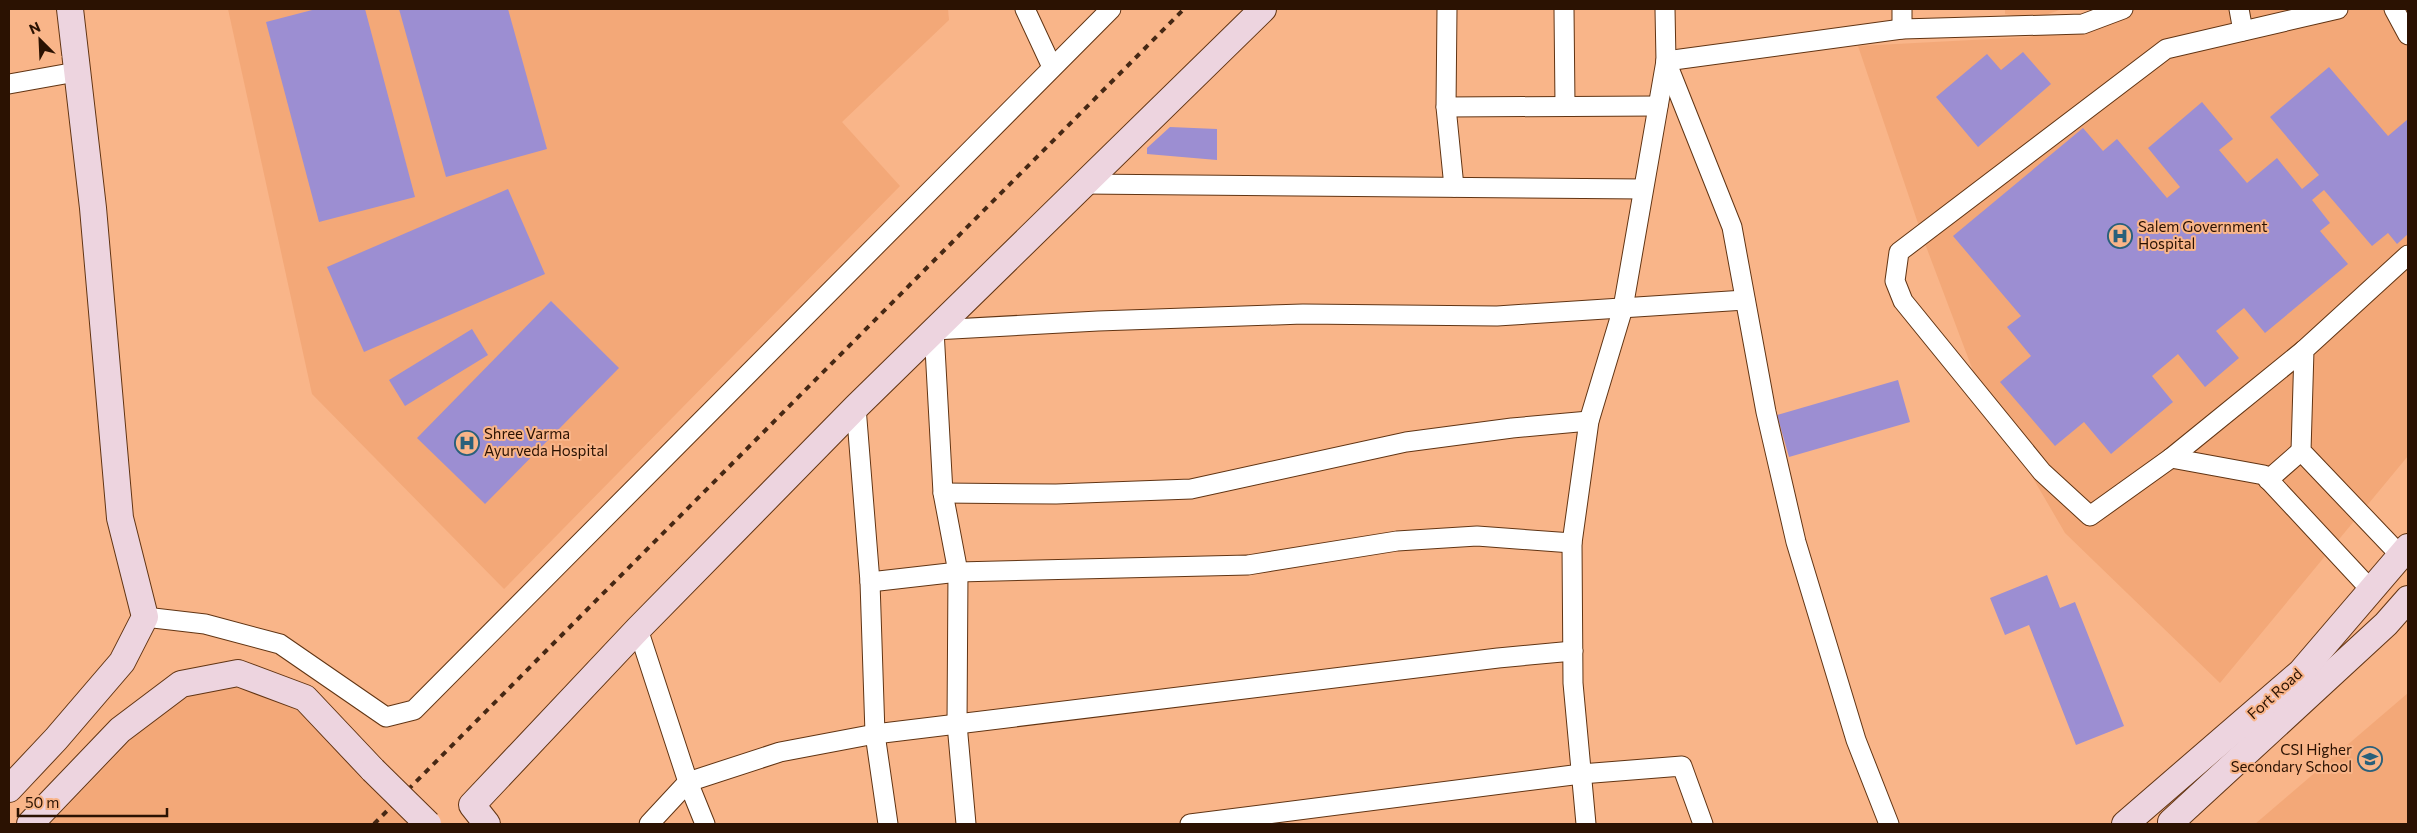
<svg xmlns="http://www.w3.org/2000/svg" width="2417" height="833" viewBox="0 0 2417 833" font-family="Commissioner,sans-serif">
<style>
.built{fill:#f3a878}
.building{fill:#9c8ed2}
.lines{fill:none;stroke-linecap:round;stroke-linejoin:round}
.street-casing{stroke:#613413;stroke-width:21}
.secondary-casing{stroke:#613413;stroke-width:28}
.street{stroke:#fff;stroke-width:19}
.secondary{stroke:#edd4df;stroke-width:26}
.rail{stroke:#462814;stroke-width:4;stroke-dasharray:6 6;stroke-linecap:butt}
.secondary-bridge-casing{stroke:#613413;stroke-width:28;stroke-linecap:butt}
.secondary-bridge{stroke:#edd4df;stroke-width:26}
.labels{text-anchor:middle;stroke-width:4;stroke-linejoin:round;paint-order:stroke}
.poi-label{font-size:15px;fill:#2b1202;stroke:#f9b589;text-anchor:start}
.street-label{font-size:15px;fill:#2b1202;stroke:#f9b589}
</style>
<rect width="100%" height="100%" fill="#f9b589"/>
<!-- built -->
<g class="built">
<polygon points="228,9 948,9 949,20 842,122 900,186 504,589 312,394"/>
<polygon points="2005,9 2062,9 2035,19 2005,14"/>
<polygon points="2123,9 2408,9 2408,456 2220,683 2065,533 1978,384 1924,241 1858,46 2029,37"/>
<polygon points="241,687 274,695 301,713 410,824 50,824 147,723 170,702 205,688"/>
<polygon points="2408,693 2408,824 2255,824"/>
</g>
<!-- building -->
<g class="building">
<polygon points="316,9 365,9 415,197 319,222 266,22"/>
<polygon points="399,9 508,9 547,149 446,177"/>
<polygon points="2023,52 2051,84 1978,147 1936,97 1987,54 2001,70"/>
<polygon points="2329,67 2388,136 2408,119 2408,234 2397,244 2388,233 2372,246 2324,190 2312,200 2330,223 2320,231 2348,264 2265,333 2244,308 2216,331 2239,358 2205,387 2178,354 2152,376 2173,402 2111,454 2084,422 2055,446 2000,382 2031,356 2007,327 2021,316 1953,236 2083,128 2103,151 2117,139 2167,198 2180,187 2148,148 2202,102 2233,139 2219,150 2247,183 2277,158 2302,189 2319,175 2270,117"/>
<polygon points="1170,127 1217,129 1217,160 1147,154 1147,148"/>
<polygon points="508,189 545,274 364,352 327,267"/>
<polygon points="551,301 619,368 485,504 417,438"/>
<polygon points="472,329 488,355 405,406 389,380"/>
<polygon points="1898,380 1910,422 1789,457 1777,415"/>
<polygon points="2047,575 2060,608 2075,602 2124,726 2076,745 2029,625 2005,635 1990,598"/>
</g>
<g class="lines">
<defs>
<g id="street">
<polyline points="1025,9 1052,67"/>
<polyline points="1447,9 1446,107 1454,187"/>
<polyline points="1564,9 1565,105"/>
<polyline points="2239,9 2243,31"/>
<polyline points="2338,9 2166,49 1899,252 1895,281 1903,301 2042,472 2090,516 2171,458 2264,475 2371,590"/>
<polyline points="2394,9 2408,35"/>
<polyline points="1902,29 1902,9"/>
<polyline points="1666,61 1732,227 1766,412 1796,542 1856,740 1889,824"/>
<polyline points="1666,61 1902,29 2083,24 2123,9"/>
<polyline points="9,84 76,72"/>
<polyline points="1446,107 1658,106"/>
<polyline points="1084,184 1643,189"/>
<polyline points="856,407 870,582 875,734 888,824"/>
<polyline points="2171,458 2304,350"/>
<polyline points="2268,480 2301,451"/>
<polyline points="943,493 1056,494 1191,489 1406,442 1512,428 1589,421"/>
<polyline points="2401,556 2301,451 2304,350 2408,255"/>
<polyline points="870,582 958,572 1248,565 1397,541 1477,536 1572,543"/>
<polyline points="145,617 205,624 280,644 386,717 414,710 1111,9"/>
<polyline points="638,629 688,782 705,824"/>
<polyline points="649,824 688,782 780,752 875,734 1498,658 1573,651"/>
<polyline points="966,824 957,724 958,572 943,493 934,330 1098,321 1303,314 1497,316 1745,300"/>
<polyline points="1190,824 1581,774 1682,766 1703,824"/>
<polyline points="1586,824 1573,683 1572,543 1589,421 1623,308 1666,61 1665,9"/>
</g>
<g id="secondary">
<polyline points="9,789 56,739 122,662 145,617 120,518 93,208 70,9"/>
<polyline points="2171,822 2386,624 2408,599"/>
<polyline points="30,824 120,730 181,684 238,673 305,698 373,770"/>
<polyline points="487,824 472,805 638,629 856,407 1263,9"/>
<polyline points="2125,824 2301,672 2408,547"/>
</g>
</defs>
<!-- street casing -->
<use href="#street" class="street-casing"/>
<!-- secondary casing -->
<use href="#secondary" class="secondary-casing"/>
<!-- street -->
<use href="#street" class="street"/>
<!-- secondary -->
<use href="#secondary" class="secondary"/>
<!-- rail -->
<polyline class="rail" points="374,824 1184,9"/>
<defs>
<polyline id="secondary-bridge" points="373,770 428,824"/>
</defs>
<!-- secondary-bridge casing -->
<use href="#secondary-bridge" class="secondary-bridge-casing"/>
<!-- secondary-bridge -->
<use href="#secondary-bridge" class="secondary-bridge"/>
</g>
<!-- icons -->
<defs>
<symbol id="hospital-ring" viewBox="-11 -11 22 22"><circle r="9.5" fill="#f9b589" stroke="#29607b" stroke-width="1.5"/><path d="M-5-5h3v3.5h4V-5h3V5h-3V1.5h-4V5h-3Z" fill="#29607b"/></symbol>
<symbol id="school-ring" viewBox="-11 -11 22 22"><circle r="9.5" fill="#f9b589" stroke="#29607b" stroke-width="1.5"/><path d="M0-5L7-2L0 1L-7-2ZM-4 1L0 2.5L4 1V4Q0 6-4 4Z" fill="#29607b"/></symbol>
</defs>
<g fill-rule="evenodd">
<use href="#hospital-ring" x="2106" y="222" width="28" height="28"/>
<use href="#hospital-ring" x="453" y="429" width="28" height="28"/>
<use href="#school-ring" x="2356" y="745" width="28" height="28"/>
</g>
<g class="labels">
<!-- poi labels -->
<g class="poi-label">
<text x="2138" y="232">Salem Government<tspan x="2138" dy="17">Hospital</tspan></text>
<text x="484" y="439">Shree Varma<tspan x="484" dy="17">Ayurveda Hospital</tspan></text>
<text x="2352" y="755" text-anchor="end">CSI Higher<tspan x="2352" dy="17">Secondary School</tspan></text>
</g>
<!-- street labels -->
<g class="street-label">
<text transform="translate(2275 694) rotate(-42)" y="5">Fort Road</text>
</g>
</g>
<!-- border -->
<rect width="2417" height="833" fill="none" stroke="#2b1202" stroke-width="20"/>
<!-- north arrow -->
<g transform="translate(40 40) rotate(336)" stroke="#f9b589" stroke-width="4" paint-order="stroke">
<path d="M0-4L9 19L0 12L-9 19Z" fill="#2b1202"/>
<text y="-8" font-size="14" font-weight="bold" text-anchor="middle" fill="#2b1202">N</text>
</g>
<!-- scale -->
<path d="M18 808v8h149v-8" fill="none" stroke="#2b1202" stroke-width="2.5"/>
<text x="25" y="808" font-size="15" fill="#2b1202" stroke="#f9b589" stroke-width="4" paint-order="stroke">50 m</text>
</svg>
